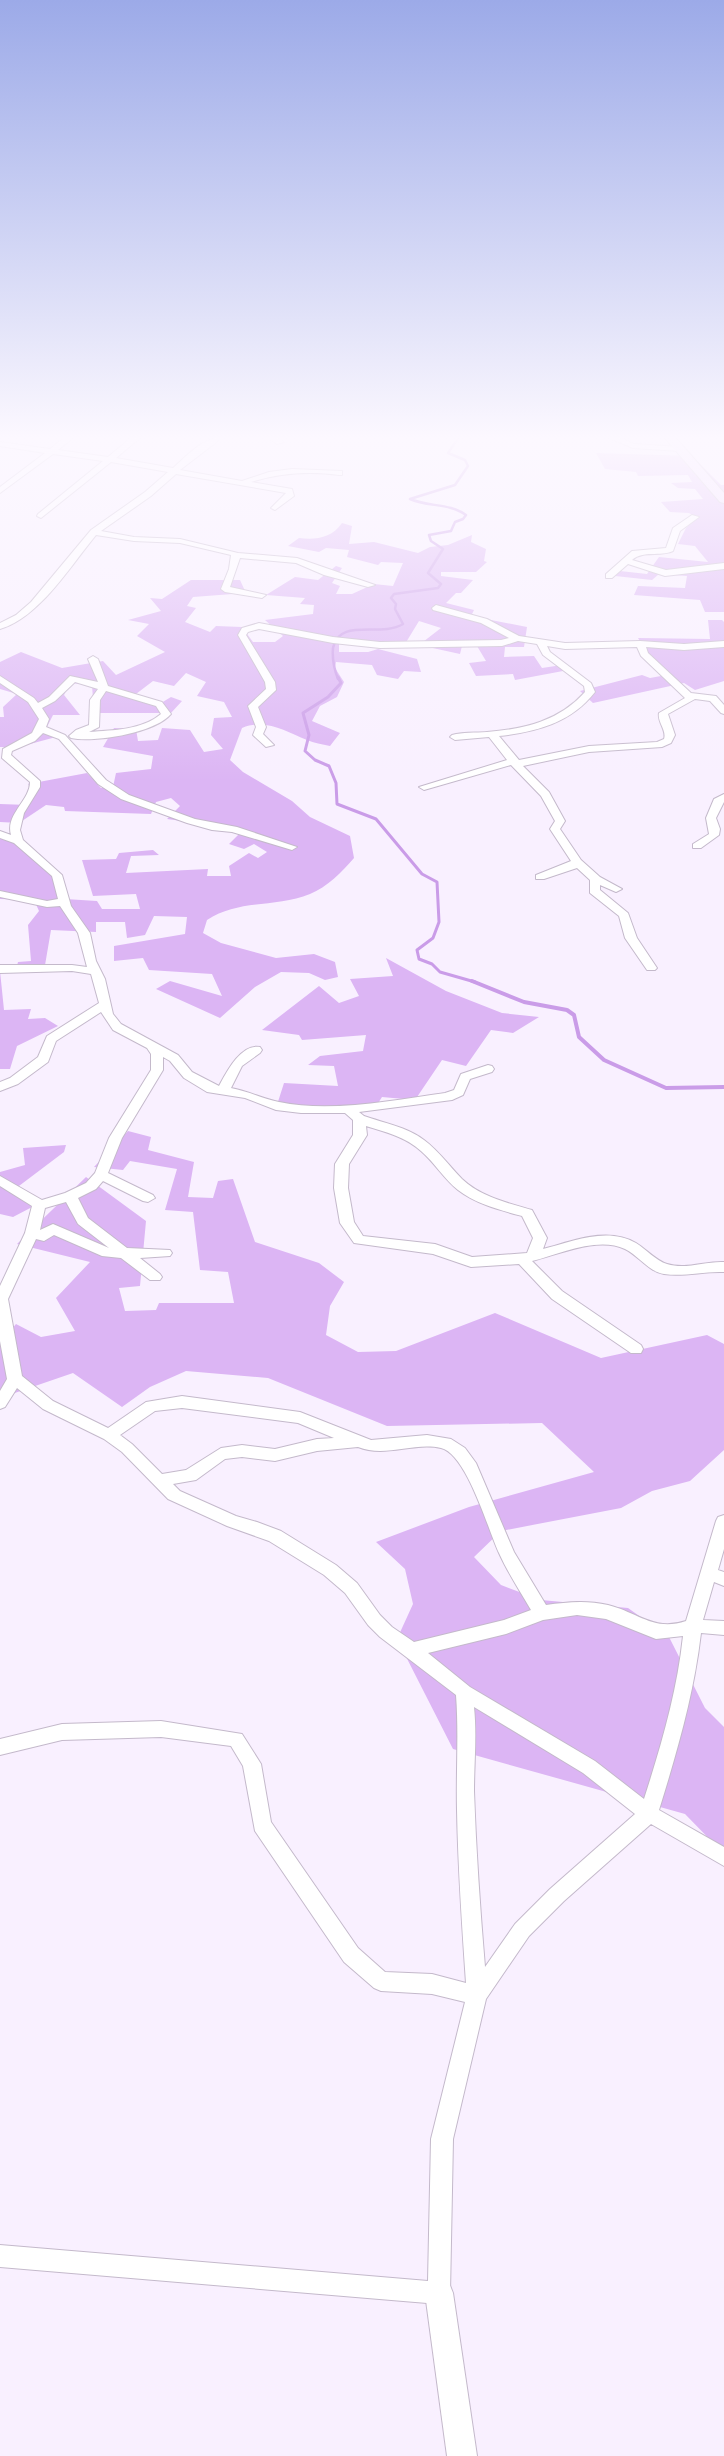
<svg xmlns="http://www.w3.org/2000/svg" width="724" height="2456" viewBox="0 0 724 2456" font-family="'PT Sans',sans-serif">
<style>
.green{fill:#dcb5f4}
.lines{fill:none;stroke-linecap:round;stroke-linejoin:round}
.stream-far2{stroke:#ca9ce8;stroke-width:2.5}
.stream-far1{stroke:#ca9ce8;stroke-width:3}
.stream{stroke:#ca9ce8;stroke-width:4}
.minor-casing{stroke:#c4b9cb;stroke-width:2}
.tertiary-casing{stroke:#c4b9cb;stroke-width:2}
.secondary-casing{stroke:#c4b9cb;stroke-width:2}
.minor{fill:#fff;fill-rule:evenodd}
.tertiary{fill:#fff;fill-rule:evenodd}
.secondary{fill:#f2dffd;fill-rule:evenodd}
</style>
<rect width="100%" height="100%" fill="#f9f0ff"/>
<!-- green -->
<g class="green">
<polygon points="596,453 692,456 721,485 724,485 724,612 705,612 700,600 634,595 638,586 685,588 687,576 659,574 652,580 606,575 611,570 647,574 659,557 708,562 695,546 678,544 686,528 697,518 689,513 670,512 661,502 703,499 695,489 678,488 671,483 692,482 688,475 638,476 636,472 605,469"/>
<path d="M342,523L352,526L349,544L374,542L418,553L430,547L448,545L472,535L471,542L486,549L484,561L487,562L476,572H441V576L473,580L461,593H456L446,603L474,610L471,616L527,627L524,647H505L504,657L534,656L542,668L562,665L563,671L515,680L513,674L476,676L469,663L486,661L477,646H462L460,654L419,645L441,628L419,621L405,644L339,640V652H368L378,649L417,659L421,672L404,671L398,679L377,675L372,665L336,662L335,668L344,682L337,697L320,706L312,721L340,733L330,746C322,744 314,743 307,740C285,731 266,718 242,728L230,760L243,772L292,801L310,817L350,836L354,858C342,872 327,887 310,894C276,908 239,899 207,920L203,933L221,943L276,958L314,954L335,962L338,977L325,980L309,973L281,972L255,987L220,1018L156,989L170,981L222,996L212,974L149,970L143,958L114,961V946L185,934L187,917L154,916L145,935L127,938L125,922H96V932L51,930L44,971L15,973L18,962L31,961L28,925L39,911L34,900L0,899V834L8,836L59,872L65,899L97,901L102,909H140L136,894L93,896L82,860L116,859L119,853L153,850L159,855L131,856L126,873L208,869L207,876H231L229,866L249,853L258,858L267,852L254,844L244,849L229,844L241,832L219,826L167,819L180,806L171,798L156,802L151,814L65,811L64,807L46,805L19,823L0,822V804L28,805L35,790L28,784L87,773L101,788L113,787L116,773L151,769L153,756L103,747L114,728L136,729L138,741L158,740L162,728L190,730L204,752L223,749L211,735L214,718L232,717L224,702L197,696L206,682L186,673L174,686L153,681L136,694L161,703L171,697L182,701L171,713H94L92,685L70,683L64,695L80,715H53L46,729L56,737L19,747H0V717H4L3,707L17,694L0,689V662L21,652L62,668L103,661L116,675L165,652L137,636L149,624L128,620L161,611L150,598L162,599L191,580H240L246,593L193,597L187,606L196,608L185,622L210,632L216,626L242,627L253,642H275L283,636L265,620L313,614L314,605L300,604L305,598L266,595L295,577L318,580L336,566L342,568L332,583L340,586L336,594H352L374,584L393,586L403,563L381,562L378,565L347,557L349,550L326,548L319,552L288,546L299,538C316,540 332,538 342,523Z"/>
<polygon points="708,620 722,620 724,622 724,681 695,690 684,683 593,703 580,691 642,675 650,678 661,676 638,638 710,639"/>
<polygon points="386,958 446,991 502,1013 539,1017 513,1033 491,1030 466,1066 442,1060 415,1100 382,1097 375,1108 276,1108 284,1083 338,1086 334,1066 308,1065 320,1056 363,1051 366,1035 302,1040 299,1035 262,1030 319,986 339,1003 359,996 350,979 393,976"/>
<polygon points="0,971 4,1010 31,1009 28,1019 45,1018 58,1026 17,1046 10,1069 0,1069"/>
<polygon points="128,1131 151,1137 148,1150 194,1162 188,1197 213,1198 218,1181 233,1179 255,1242 319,1263 344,1282 330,1306 326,1335 358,1352 396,1351 495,1313 601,1358 707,1335 724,1344 724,1450 690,1481 652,1491 621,1508 501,1531 474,1557 501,1585 541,1600 628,1608 669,1637 705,1708 724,1727 724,1854 685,1814 453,1749 397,1639 413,1604 405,1569 376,1542 469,1507 594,1472 542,1423 387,1426 268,1378 186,1371 150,1387 122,1407 73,1373 6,1396 0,1392 0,1343 16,1324 41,1337 75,1331 56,1298 90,1262 17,1244 86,1177 146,1221 140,1286 119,1288 125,1311 156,1310 159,1303 234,1303 228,1272 200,1270 193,1212 165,1210 177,1169 130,1161 123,1170 94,1167"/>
<polygon points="66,1145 64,1152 11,1192 36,1205 13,1217 0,1214 0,1172 25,1165 23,1148"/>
</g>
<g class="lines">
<!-- stream-far2 -->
<path class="stream-far2" d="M338,679C334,669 332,659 333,648C339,617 380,638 403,624L395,609L396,604L391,598L394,594L438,588L441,584L428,573L443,549L431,541L429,535L451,531L455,522L463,519L466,515C450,503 428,507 410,499L455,485L468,466L465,460L448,453L459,437"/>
<!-- stream-far1 -->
<polyline class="stream-far1" points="338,677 341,683 328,697 303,713 309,735 305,751 315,760 329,766 336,783 337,804 376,819 422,874 437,882 439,922 433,938 417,950 419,959 432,964 440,972 475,982"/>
<!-- stream -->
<polyline class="stream" points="472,981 524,1002 567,1010 574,1015 579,1037 604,1060 666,1088 724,1087"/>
<defs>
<g id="minor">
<path d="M65,437H74L58,450L108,457L132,437H141L116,458L173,468C187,456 203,437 223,437L180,470L242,481L269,472L292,469L342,471V475H339C309,471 280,473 251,482L292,489L294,496L275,510L271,508L286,493L176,474L151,496L101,531L134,537L180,539L238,553L297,558L375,585L368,587L324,575L296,563L240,558L230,587L266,595L262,598L225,592L221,589L229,569L231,555L180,543L134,541L96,535C71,565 39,618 0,629V623L16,615L31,602L91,530L145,492L168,472L111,462L41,518L37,516L38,514L103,461L53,454L0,493V487L45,453L0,446V442L50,449Z"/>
<polygon points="267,437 277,437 284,442 277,444"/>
<polygon points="607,437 618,437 634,444 680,447 684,449 680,451 633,448"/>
<path d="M692,515L699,517L680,531L673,551C660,557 643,550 632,560L666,570L724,563V569L665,576L628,564L612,578H606V574L632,551L666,548L673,528Z"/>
<path d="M436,605L487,619L519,636L565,643L640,641L684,644L724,641V647L684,650L646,647L648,653L691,693L716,696L724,705V714L721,713L710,701L695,699L668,714L675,735L671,743L662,747L589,752L523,766L549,792L565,821L560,829L581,860L600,877L622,889L616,892L600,885V890L628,913L637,938L657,968L655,970H647L625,938L619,916L590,893V880L577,868L544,879H536V875L571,861L550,829L555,821L541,796L511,765L424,790L419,787L507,760L489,737L455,740L450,737L452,735C463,732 475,733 487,732C525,729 559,721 585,692L584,686L543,655L537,644L518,641L502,646L380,648L333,643L259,629L248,632L246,635L275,682L276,690L258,707L266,727L263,734L274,745L266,747L253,735L256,727L248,706L266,689L265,682L238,635L242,628L259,623L333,637L380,642L501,640L509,638L481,623L433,610L432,608ZM547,646L565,649L637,647L641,656L685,698L659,713C657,722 667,730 664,739L657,742L589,746L519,760L499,736C536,732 571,723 595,692L591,683L550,652Z"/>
<path d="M93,656L98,659L108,686L162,702L171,714C155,733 94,743 71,738L69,736L76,730L89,725L90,700L98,689L75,682L55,701L42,708L49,719L46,727L65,735L106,780L129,795L195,819L237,827L297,847L292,850L232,832L212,830L187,823L121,799L98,784L59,739L43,733L35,741L12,751L11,755L40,781V787L24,813L20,830L23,840L62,875L71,906L90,933L96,961L105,979L113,1014L121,1024L178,1055L192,1072L219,1086C226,1073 241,1043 260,1047L262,1050L260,1053L242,1066L231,1088C248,1091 263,1099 279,1102C331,1113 394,1100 445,1093L454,1090L461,1074L488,1065L492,1066L494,1069L492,1072L470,1079L463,1095L452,1100L359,1112L364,1116C384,1123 407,1127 424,1140C439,1151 449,1166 462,1179C481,1197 508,1203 532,1210L547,1238L543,1249C571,1242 607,1226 636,1243C646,1249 656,1261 667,1264C686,1270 705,1261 724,1262V1272C703,1271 685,1277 664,1274C649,1272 638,1255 625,1249C598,1236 560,1254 532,1261L562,1291L641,1345L643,1349L641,1353H631L552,1299L519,1264L471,1267L433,1254L354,1243L340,1223L334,1188L335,1164L353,1135V1120L345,1113H301L276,1110L245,1098L207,1092L184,1078L170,1061L163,1057V1070L122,1138L108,1173L153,1195L155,1198L148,1202L143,1201L103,1181L96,1189L78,1198L88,1218L127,1248L170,1250L172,1253L170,1256L140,1258L160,1274L162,1277L160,1280H150L121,1258L102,1256L54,1235L44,1241L36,1239L8,1299L22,1376L53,1401L108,1428L146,1402L182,1396L300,1412L371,1440L427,1435L451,1439L465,1448L476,1463L514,1552L546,1605C567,1602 587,1600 608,1605C637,1612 654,1632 686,1621L716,1521L718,1517L724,1515V1549L718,1570L724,1572V1586L714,1582L703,1620L724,1621V1635L701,1633C694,1694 677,1752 659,1810L724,1847V1866L651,1824L564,1901L529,1936L486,1999L453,2139L450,2293L447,2301L439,2304L0,2267V2245L428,2281L431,2139L465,2002L432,1994L381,1991L374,1988L344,1962L255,1831L243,1766L231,1746L161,1737L62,1740L0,1755V1739L62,1724L161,1721L242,1734L261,1764L271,1822L358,1948L385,1972L432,1974L466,1983C462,1925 458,1868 457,1810C456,1772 459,1734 456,1695L380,1637L368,1625L345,1593L324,1575L269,1541L227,1526L168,1499L122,1452L104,1439L43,1409L17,1388L5,1407L0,1409V1391L7,1379L0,1341V1286L25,1233L32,1206L0,1186V1176L42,1200L65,1193L86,1183L95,1173L109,1138L151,1070V1054L147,1048L113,1030L101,1012L56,1041L48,1062L18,1084L0,1091V1082L10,1078L38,1057L47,1036L99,1003L91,974L72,971L0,973V965H72L87,967L78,933L60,906L47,907L0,897V891L47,901L58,899L52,876L14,843L0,838V831L11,835C5,814 30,801 30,782L2,758L3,749L32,733L39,719L28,702L0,683V676L34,698L38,703L49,697L70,676L98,682L88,659ZM106,691L156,706L161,714C142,730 114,730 89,732L99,727L100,700ZM366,1126C385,1132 406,1137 421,1151C435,1163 444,1179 458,1190C476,1204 500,1210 522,1216L533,1238L527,1253L472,1257L435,1244L363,1236L354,1222L348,1188L349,1164L367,1135ZM66,1202L78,1224L109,1248L53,1224L40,1230L45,1208ZM182,1408L298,1423L334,1438L317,1439L275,1449L242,1445L221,1448L186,1470L162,1474L132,1444L120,1435L155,1411ZM358,1447C385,1458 413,1442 441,1448C467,1454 488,1530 499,1553C508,1573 520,1591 531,1610L504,1620L414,1642L392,1627L380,1615L357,1583L336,1565L281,1531L257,1522L236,1516L180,1491L173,1484L196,1480L225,1459L242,1457L275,1461L317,1451ZM577,1615L606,1619L656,1639L683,1636C677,1692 661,1746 644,1799L595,1761L470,1687L428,1653L506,1634L543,1620ZM474,1707L583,1773L635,1814L550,1889L515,1924L485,1967C480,1908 476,1850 474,1791C474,1763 477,1736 474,1707Z"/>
<polygon points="724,794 724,802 716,818 720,829 719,835 701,848 693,848 693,844 709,834 706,818 714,799"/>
</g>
<polygon id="tertiary" points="439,2279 449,2283 453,2293 477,2456 447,2456 425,2293 429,2283"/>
<polygon id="secondary" points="664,437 675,437 724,493 724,503 720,502"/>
</defs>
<!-- minor casing -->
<use href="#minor" class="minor-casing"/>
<!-- tertiary casing -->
<use href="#tertiary" class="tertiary-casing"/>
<!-- secondary casing -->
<use href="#secondary" class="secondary-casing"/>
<!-- minor -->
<use href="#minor" class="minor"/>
<!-- tertiary -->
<use href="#tertiary" class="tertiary"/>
<!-- secondary -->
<use href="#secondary" class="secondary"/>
</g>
<!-- sky -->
<linearGradient id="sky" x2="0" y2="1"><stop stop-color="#9caae8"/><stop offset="0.56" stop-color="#fcf8ff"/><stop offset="1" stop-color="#fcf8ff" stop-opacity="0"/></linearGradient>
<rect width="724" height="781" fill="url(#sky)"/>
</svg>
